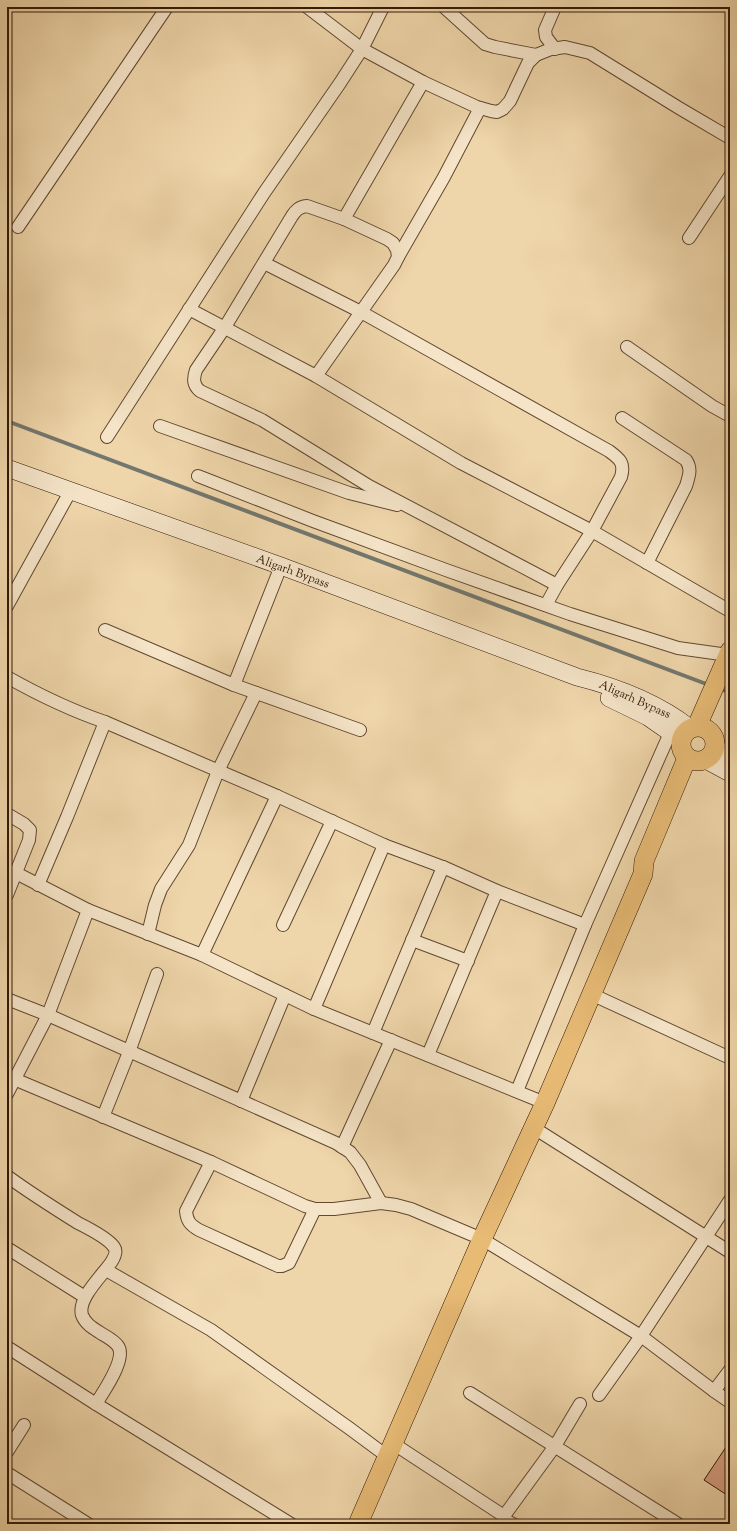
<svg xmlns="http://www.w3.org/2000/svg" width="737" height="1531" viewBox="0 0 737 1531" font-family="'Sorts Mill Goudy',serif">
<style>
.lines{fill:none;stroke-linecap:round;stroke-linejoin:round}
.stream{stroke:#73776f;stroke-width:4}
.building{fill:#d89f82;stroke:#321907}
.minor-casing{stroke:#614830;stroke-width:14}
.secondary-casing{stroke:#321907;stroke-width:18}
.primary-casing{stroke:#321907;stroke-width:20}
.minor{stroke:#f5e4c8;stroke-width:12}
.secondary{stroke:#f5e4c8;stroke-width:17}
.primary{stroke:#e8bb75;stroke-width:19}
.labels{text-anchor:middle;stroke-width:3;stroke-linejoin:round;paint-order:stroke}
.street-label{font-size:12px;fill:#321907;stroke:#f5e4c8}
</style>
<rect width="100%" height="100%" fill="#efd6aa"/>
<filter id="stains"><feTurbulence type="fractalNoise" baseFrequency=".005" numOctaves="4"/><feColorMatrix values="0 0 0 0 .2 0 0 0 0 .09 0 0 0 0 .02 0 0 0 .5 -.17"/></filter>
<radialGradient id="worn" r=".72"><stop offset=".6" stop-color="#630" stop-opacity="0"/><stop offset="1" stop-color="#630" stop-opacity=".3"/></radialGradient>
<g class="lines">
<!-- stream -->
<g class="stream">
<polyline points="7,421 709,685"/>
<polyline points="719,688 730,693"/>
</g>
</g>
<!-- building -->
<polygon class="building" points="730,1441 730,1497 704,1480"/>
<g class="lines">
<defs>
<g id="minor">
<polyline points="307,7 362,49 423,82 477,107 491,111 497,112 503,109 510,101 528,63 536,55 551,49 565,47 590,53 679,108 730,138"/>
<polyline points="444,7 485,44 495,47 536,55"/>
<polyline points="555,7 545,30 546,37 555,49"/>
<polyline points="344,219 423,82"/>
<polyline points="18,227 167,7"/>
<polyline points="689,238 730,176"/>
<polyline points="398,257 444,177 480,108"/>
<path d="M264,263L361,312L609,451C620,459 625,463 621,477L592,531L557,585L546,605"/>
<polyline points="189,309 316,376 461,463 592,531 730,611"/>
<polyline points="627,347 712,406 730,416"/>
<path d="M316,376L394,265L398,257L397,250L393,243L387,239L344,219L307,206C299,207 296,210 292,216L225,327L196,370C193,379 193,385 200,391L262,420L369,486L557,585"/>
<path d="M622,418L686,460C692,469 689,476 686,486L647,563"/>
<polyline points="160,426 349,493 397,505"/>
<polyline points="107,437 264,193 340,83 362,49 383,7"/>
<polyline points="198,476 313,521 446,570 570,614 678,648 728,655"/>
<polyline points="7,606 71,490"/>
<polyline points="105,630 234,685 360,730"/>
<path d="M7,677C39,695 70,710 105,722L277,796L384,845L443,867L497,891L585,925"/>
<polyline points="234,685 281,566"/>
<polyline points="7,814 24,824 30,830 29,840 7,895"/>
<polyline points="38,885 67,817 105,722"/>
<polyline points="88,910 202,955 314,1009 545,1103"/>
<polyline points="283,925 332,821"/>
<polyline points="148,934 155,905 161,889 189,845 218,771 256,693"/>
<polyline points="412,940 468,961"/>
<polyline points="202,955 277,796"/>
<polyline points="591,994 730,1058"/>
<polyline points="7,999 48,1015 336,1143 350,1152 360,1165 381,1203"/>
<polyline points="314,1009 384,845"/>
<polyline points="373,1033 443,867"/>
<polyline points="428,1055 497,891"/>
<polyline points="7,1076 211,1162 305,1206 315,1209 334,1209 381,1203 396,1205 411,1209 482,1239 641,1336 714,1391 730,1370"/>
<polyline points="517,1091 585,925 670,733"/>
<polyline points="7,1094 48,1015 88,910 16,873"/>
<polyline points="241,1101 285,995"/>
<polyline points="103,1117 129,1052 157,974"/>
<polyline points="534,1128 730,1252"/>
<polyline points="342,1147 391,1040"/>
<path d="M211,1162L186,1211C187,1221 190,1225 199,1230L278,1266H282L289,1263L315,1209"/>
<path d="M7,1176C30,1193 54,1208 78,1223C88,1228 108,1238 114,1247C117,1251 115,1256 112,1261C104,1274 77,1298 82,1315C85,1323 91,1327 99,1332C105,1336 114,1340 118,1346C127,1359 103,1392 96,1404"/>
<polyline points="7,1248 85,1297"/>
<polyline points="106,1270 211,1330 349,1428 388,1457"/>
<polyline points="7,1347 96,1404 291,1524"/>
<polyline points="714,1391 730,1402"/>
<polyline points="470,1393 678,1524"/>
<polyline points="599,1395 641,1336 730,1200"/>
<polyline points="394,1444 504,1516 507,1521 513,1524"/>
<polyline points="7,1452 24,1425"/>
<polyline points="7,1473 88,1524"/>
<polyline points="504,1516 555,1446 580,1404"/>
</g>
<g id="secondary">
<path d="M7,468L281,566L577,677C617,687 658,703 690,728"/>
<polyline points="609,698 648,717 681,740"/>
<polyline points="715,748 730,756"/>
<polyline points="706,760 730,773"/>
</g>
<g id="primary">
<polyline points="697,726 730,651"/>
<circle cx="698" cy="744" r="17"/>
<polyline points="358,1524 482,1239 545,1103 643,874 644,861 687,758"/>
</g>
</defs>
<!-- minor casing -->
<use href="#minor" class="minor-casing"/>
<!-- secondary casing -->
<use href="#secondary" class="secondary-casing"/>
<!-- primary casing -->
<use href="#primary" class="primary-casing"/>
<!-- minor -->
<use href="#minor" class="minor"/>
<!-- secondary -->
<use href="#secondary" class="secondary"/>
<!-- primary -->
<use href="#primary" class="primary"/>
</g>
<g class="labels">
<!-- street labels -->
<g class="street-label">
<text transform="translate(293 571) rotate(20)" y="4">Aligarh Bypass</text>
<text transform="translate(635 699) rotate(24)" y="4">Aligarh Bypass</text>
</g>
</g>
<!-- margin -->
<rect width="737" height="1531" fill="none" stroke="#efd6aa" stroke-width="24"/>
<rect x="8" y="8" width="721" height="1515" fill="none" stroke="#321907" stroke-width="2"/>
<rect x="12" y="12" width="713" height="1507" fill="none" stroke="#321907"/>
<rect width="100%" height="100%" filter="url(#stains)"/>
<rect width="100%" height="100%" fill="url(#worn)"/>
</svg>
